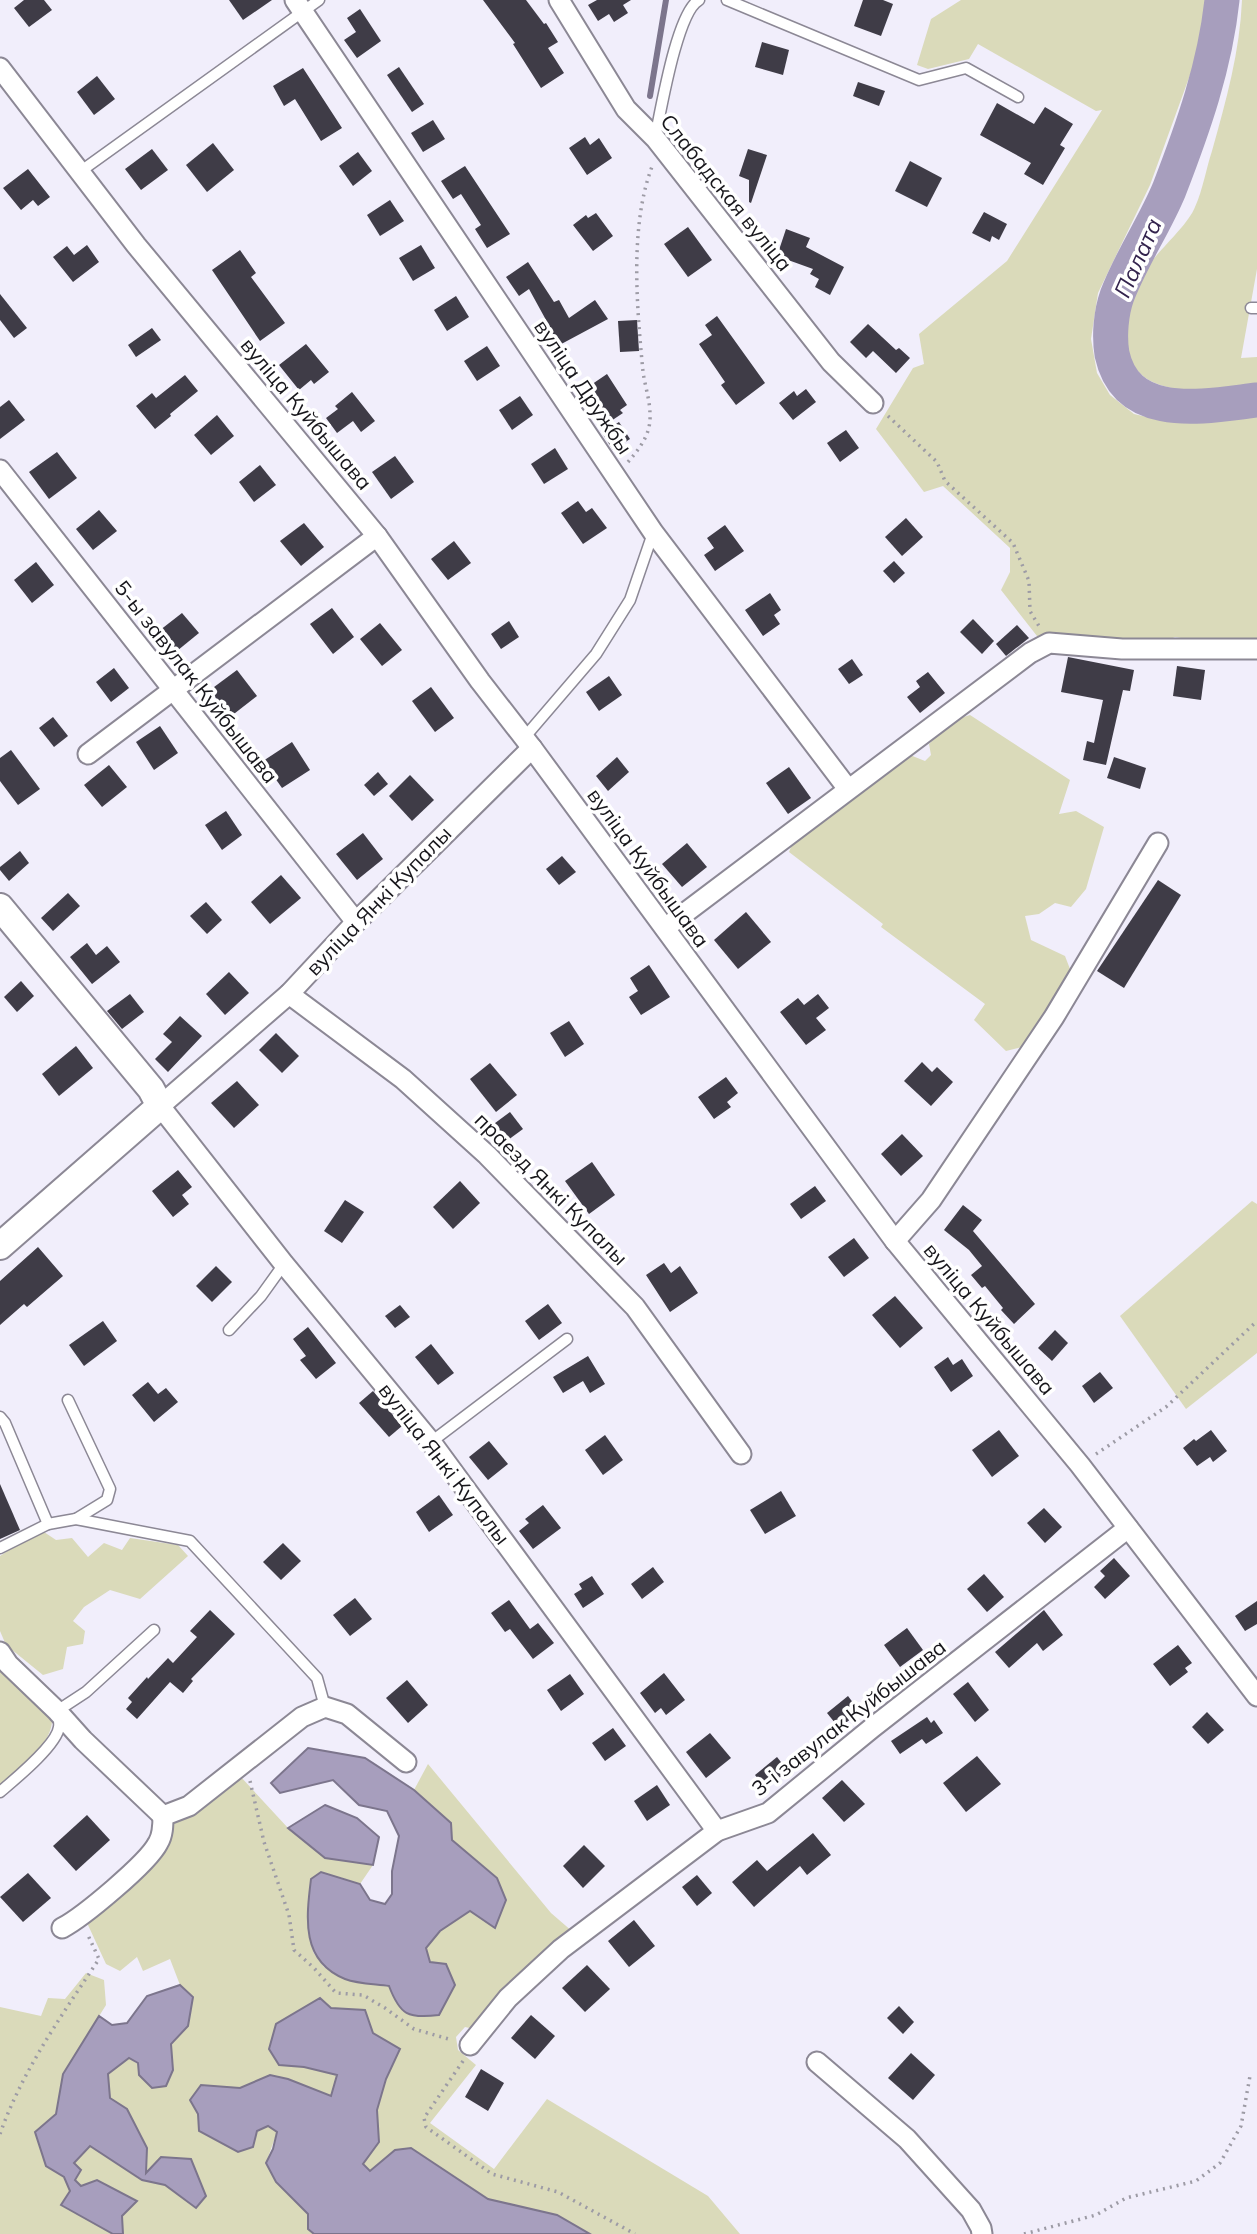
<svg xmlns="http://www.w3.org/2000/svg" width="1257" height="2234" viewBox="0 0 1257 2234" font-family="Mulish,sans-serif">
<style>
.green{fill:#dadaba}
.water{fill:#a79ebd;stroke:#7c758c;stroke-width:2}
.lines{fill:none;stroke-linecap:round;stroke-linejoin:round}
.stream{stroke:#7c758c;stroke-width:6}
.river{stroke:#a79ebd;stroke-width:35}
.building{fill:#3f3c47}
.lane-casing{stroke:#8c8895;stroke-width:13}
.street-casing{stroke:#8c8895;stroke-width:23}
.secondary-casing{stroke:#8c8895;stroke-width:30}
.path{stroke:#9d9ba5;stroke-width:3.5;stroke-dasharray:2 5;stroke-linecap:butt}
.lane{stroke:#fff;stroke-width:10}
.street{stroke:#fff;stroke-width:19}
.secondary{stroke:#fff;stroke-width:26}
.labels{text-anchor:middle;stroke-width:7;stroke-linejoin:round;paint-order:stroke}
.street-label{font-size:21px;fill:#17161b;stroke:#fff}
.water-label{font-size:23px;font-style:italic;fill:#33234d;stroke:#fff}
</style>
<rect width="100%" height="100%" fill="#f1eefb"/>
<!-- green -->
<g class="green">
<polygon points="961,0 1208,0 1194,64 1150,185 1098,293 1091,339 1097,373 1110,395 1134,414 1164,421 1257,411 1257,643 1193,640 1175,637 1164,642 1126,642 1037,636 1001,590 1010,572 1010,548 943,486 924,492 876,429 913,368 924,364 919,334 1007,261 1102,110 1096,111 978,44 969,59 928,69 917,65 931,19"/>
<path d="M1242,0H1257V269L1241,358L1257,357V386C1208,391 1120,405 1127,329C1129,310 1133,290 1143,273C1155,253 1187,227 1195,207C1203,189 1206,169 1212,151C1226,101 1240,51 1242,0Z"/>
<polygon points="970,715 1070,780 1059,814 1076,811 1104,827 1086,889 1071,907 1055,903 1039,914 1025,916 1031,940 1065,956 1070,969 1039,1025 1022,1047 1006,1051 974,1020 985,1004 881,927 883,924 789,852 793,842 910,755 925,761 931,755 929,744 951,721"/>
<polygon points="1252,1201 1257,1204 1257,1353 1186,1409 1120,1316"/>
<polygon points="44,1532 56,1540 72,1538 88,1557 104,1543 122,1550 130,1538 178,1545 188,1556 140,1599 110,1590 84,1607 73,1621 85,1631 83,1644 67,1647 63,1669 43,1675 6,1645 0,1631 0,1556 27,1538"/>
<path d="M0,1664L52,1718C54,1743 18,1771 0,1786Z"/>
<polygon points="428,1764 551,1913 573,1932 474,2029 465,2027 456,2037 458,2050 476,2065 430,2123 494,2169 547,2099 708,2196 740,2234 590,2234 557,2215 488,2199 411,2148 395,2150 371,2171 363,2164 379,2142 377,2110 386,2079 400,2049 373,2033 365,2010 331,2008 279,2065 304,2067 338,2075 331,2096 288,2079 270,2075 240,2088 201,2085 253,2147 257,2131 268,2126 277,2132 266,2163 276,2182 308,2214 308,2229 314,2234 123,2234 122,2216 137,2201 81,2186 75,2179 74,2163 90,2146 142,2180 165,2185 196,2207 205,2196 146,2174 127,2109 110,2098 108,2074 129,2058 138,2064 173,2070 171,2044 188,2026 193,1997 180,1985 170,1959 143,1971 137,1957 120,1971 106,1964 88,1925 90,1916 172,1821 188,1818 240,1776 288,1828 325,1858 373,1865 360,1884 321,1872 313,1952 324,1967 347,1980 389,1986 430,1962 425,1948 440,1931 470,1911 497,1878 452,1840 451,1823 414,1790"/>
<polygon points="86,1973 104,1980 106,2005 63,2074 46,2166 64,2177 70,2191 62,2205 113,2234 0,2234 0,2007 41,2016 48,1998 65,1999"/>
</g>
<!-- water -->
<g class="water">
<path d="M308,1748L365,1758L414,1790L451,1823L452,1840L497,1878L506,1900L495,1928L470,1911L440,1931L426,1948L430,1962L446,1964L455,1985L439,2015C408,2019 400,2015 389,1986C375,1984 358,1984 345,1979C301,1961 306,1919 311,1879L321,1872L360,1884L370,1900L385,1904L392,1894V1871L399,1836L387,1811L359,1805L333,1780L280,1793L271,1783Z"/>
<polygon points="325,1805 357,1818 379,1837 373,1865 325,1858 288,1828"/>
<polygon points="180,1985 193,1997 188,2026 171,2044 173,2070 166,2086 152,2088 139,2075 138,2063 129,2058 108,2074 110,2098 127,2109 147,2148 146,2173 161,2157 191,2159 206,2196 196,2208 165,2185 142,2180 90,2146 74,2163 81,2170 75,2180 81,2186 97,2180 137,2201 122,2216 123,2234 113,2234 61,2205 70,2191 64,2177 46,2166 35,2132 56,2114 63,2074 99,2016 112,2025 127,2023 147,1996"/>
<polygon points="320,1998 331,2008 365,2010 373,2033 400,2049 386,2079 377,2110 379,2142 363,2164 370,2171 395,2150 411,2148 488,2199 557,2215 590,2234 314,2234 308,2229 308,2214 276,2182 266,2163 273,2149 277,2132 268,2126 257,2131 253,2147 238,2152 199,2131 198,2114 190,2100 201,2085 240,2088 270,2075 288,2079 331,2096 337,2075 304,2067 279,2065 269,2049 276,2024"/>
</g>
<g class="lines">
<!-- stream -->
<polyline class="stream" points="650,96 666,0"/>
<!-- river -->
<path class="river" d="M1222,0C1215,66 1193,128 1169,190C1154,226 1131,259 1117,296C1111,313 1109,336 1112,354C1127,423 1205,406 1257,400"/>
</g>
<!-- building -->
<g class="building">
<polygon points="24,0 44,0 52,10 29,27 14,8"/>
<polygon points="229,0 272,0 243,20"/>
<polygon points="483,0 526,0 544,24 546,23 558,42 548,48 564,73 541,88 513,44 515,43"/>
<polygon points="597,0 631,0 623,5 628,13 614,22 609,14 598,21 588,5"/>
<polygon points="863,0 883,0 893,4 881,36 854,26"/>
<polygon points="360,9 381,41 357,58 344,40 356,32 347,18"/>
<polygon points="762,42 789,50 783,75 755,67"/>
<polygon points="399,67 424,104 412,112 387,75"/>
<polygon points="303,68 342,128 321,141 295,99 284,106 273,86"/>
<polygon points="97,76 115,99 94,115 77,92"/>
<polygon points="858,82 885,91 879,106 853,96"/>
<polygon points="997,103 1034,124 1045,107 1073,124 1060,145 1065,148 1043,185 1024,174 1031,163 980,135"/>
<polygon points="433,120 445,139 423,152 411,133"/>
<polygon points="585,137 590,145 599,138 612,158 587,175 569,148"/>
<polygon points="213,143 234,170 207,192 186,165"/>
<polygon points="152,149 168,170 141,190 125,169"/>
<polygon points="748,149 767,155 751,203 749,202 749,180 739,176"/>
<polygon points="358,152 372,171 353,186 339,166"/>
<polygon points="910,161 942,178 927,207 895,191"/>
<polygon points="465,166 510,234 487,248 475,229 481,225 461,194 453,199 441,181"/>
<polygon points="28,169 50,197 38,206 33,200 21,210 3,188"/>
<polygon points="390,200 404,221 380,236 367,215"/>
<polygon points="984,212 1007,224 999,240 992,236 990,242 972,233"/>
<polygon points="596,213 613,236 593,251 573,225 586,215 588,218"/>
<polygon points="688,227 712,260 688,277 664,244"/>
<polygon points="786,229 810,238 806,247 844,267 830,295 815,287 819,279 810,274 813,269 777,256"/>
<polygon points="87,245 99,262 73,282 53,257 67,246 74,255"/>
<polygon points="421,245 435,268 413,281 399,258"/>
<polygon points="240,250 256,273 251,277 285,323 260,341 212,270"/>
<polygon points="528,262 554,302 559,300 569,318 595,300 608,319 552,349 538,324 546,320 529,289 519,296 506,277"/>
<polygon points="0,294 27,328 14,338 0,320"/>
<polygon points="456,296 469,317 447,331 434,310"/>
<polygon points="717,316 765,383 736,405 721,385 725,382 699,344 712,335 705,325"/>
<polygon points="637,320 639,351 620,352 618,321"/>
<polygon points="868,324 896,350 899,348 910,358 896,373 873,351 866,358 850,342"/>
<polygon points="152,328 161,340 136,357 128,345"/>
<polygon points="306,344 329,372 314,384 311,380 299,390 279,365"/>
<polygon points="487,346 500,366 477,381 464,361"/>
<polygon points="607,374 627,405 620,410 623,413 605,425 582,391"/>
<polygon points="185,375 198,391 170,414 171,416 155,429 136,406 152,393 156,398"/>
<polygon points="806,389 816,402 793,420 779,403 794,391 797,396"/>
<polygon points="352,392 375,421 361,432 353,421 337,433 326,418 338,409 335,406"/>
<polygon points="520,396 533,415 512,430 499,410"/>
<polygon points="9,400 25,420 0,439 0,407"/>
<polygon points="217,415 234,436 211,455 194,435"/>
<polygon points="619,422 630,439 613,450 602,433"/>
<polygon points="846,430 859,448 840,462 827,443"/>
<polygon points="555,448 568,469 544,484 531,464"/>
<polygon points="57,452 77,478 49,499 29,472"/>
<polygon points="395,456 414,482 391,499 372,472"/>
<polygon points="260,465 276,485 254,502 239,482"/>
<polygon points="578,501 586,512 592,508 607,528 583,544 561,513"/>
<polygon points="99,510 117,531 93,550 76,529"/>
<polygon points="906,518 923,537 902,556 885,537"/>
<polygon points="304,523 324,547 301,566 280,541"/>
<polygon points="725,525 744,551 715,571 704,555 714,548 707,538"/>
<polygon points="454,541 471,563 448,580 431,559"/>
<polygon points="894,561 905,573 894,583 883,571"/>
<polygon points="36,562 54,585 32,603 14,580"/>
<polygon points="770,593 781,610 774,615 780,624 763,636 745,610"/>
<polygon points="332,608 354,637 333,654 310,624"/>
<polygon points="182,613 199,633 172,655 155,634"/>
<polygon points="973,619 994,641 982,654 960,632"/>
<polygon points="509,621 519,637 501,649 491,634"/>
<polygon points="380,623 402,650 382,666 360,639"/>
<polygon points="1017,625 1029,638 1006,656 996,644"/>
<polygon points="1068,657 1134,670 1130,691 1123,690 1106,765 1083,760 1087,741 1094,743 1103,700 1061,692"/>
<polygon points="852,659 863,675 849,684 838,669"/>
<polygon points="1177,666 1205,670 1201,700 1173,696"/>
<polygon points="114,668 129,688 111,702 96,682"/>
<polygon points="237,670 257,696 230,717 210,690"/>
<polygon points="928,672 945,693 920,713 907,697 920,687 916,681"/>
<polygon points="609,676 622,695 599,711 586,692"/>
<polygon points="431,687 454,718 435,732 412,701"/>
<polygon points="53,717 68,736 54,747 39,728"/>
<polygon points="160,726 178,753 154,770 136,742"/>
<polygon points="292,742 310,770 282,788 263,761"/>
<polygon points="11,750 40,789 18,805 0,781 0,758"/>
<polygon points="617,757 629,772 608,791 596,776"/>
<polygon points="1114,757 1146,768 1140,789 1107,778"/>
<polygon points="109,765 127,787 102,807 84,785"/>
<polygon points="789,767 811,798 788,814 766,783"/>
<polygon points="378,772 388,784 374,796 364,785"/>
<polygon points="410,775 434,800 412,821 389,796"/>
<polygon points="226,811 242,835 222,850 205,825"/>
<polygon points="363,833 383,859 357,880 336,854"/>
<polygon points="687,843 707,867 682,887 662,864"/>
<polygon points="20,851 29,863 9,881 0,870 0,867"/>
<polygon points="562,856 576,872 559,885 546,869"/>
<polygon points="281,875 301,898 270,924 251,902"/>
<polygon points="1158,880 1181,895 1124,988 1097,971"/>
<polygon points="68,893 80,906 53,931 41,918"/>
<polygon points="206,902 222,920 207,934 190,916"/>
<polygon points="746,912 771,942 738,969 714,940"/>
<polygon points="87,943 96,955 107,946 120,962 92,984 70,957"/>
<polygon points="649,965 670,997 641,1015 629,997 638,991 630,978"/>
<polygon points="229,972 249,993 225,1015 206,994"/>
<polygon points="21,981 34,996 17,1012 4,997"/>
<polygon points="130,994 144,1012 122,1029 107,1011"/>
<polygon points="818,994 829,1008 816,1018 826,1030 806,1045 780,1012 798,998 804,1005"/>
<polygon points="180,1016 202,1036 168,1072 155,1059 172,1042 163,1034"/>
<polygon points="569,1021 584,1044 565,1057 550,1033"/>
<polygon points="276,1033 299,1056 282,1073 259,1050"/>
<polygon points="76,1046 93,1068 59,1096 42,1074"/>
<polygon points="922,1062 932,1072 937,1067 953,1082 931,1106 904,1081"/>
<polygon points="490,1063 517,1095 496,1112 470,1079"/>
<polygon points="726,1077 738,1093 727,1102 731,1107 714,1119 698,1097"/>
<polygon points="237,1081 259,1105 234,1128 211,1103"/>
<polygon points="510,1112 523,1129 500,1146 487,1129"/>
<polygon points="902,1134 923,1156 901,1176 881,1154"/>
<polygon points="592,1162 615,1195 589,1214 565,1181"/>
<polygon points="178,1170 192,1187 182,1195 189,1204 173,1217 152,1191"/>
<polygon points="460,1181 480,1203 453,1229 433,1207"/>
<polygon points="815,1186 826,1201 801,1219 790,1204"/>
<polygon points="345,1200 364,1212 342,1243 324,1231"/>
<polygon points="963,1205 982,1220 973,1231 1035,1304 1014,1324 1001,1310 1003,1308 985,1286 982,1288 971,1275 982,1266 969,1250 944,1230"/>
<polygon points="854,1238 869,1258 844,1277 828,1257"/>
<polygon points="38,1247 63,1276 27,1307 24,1304 0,1325 0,1281"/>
<polygon points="664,1263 671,1273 680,1266 698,1293 670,1312 646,1275"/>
<polygon points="216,1266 232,1282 212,1302 196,1286"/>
<polygon points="895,1296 923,1328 900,1348 872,1315"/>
<polygon points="548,1304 562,1323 539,1340 525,1321"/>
<polygon points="400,1305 410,1317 395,1328 385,1316"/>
<polygon points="103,1321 117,1341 84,1366 69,1345"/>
<polygon points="308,1327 336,1363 316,1379 300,1360 306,1356 293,1339"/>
<polygon points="1055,1330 1068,1343 1052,1361 1038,1348"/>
<polygon points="431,1344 454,1373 438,1385 415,1357"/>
<polygon points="588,1356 605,1384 590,1393 583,1381 563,1393 553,1377"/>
<polygon points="948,1357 953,1365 962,1359 973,1376 951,1392 934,1367"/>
<polygon points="1100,1372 1113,1388 1094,1403 1082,1386"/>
<polygon points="148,1382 158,1394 166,1388 178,1402 154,1422 132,1395"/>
<polygon points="373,1391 402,1426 389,1437 359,1403"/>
<polygon points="999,1430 1019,1456 992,1477 972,1450"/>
<polygon points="1211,1430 1227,1451 1213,1462 1210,1457 1197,1466 1183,1448 1194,1439 1196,1441"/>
<polygon points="605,1435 623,1460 603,1475 585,1450"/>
<polygon points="489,1441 508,1464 488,1480 469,1457"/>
<polygon points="0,1484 20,1530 0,1539"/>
<polygon points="781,1491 796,1516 765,1534 750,1510"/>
<polygon points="439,1495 453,1515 429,1532 416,1512"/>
<polygon points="543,1505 561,1528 533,1549 519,1531 529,1523 525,1519"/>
<polygon points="1044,1508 1062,1527 1045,1543 1027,1523"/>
<polygon points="283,1543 301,1561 281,1580 263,1562"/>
<polygon points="1114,1558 1130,1576 1105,1599 1094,1587 1105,1576 1100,1571"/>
<polygon points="653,1567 664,1582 642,1599 631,1584"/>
<polygon points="984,1574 1004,1597 987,1612 967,1589"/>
<polygon points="592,1576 604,1594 583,1608 574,1594 582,1589 579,1584"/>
<polygon points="355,1598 372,1619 350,1636 333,1615"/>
<polygon points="509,1600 530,1629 538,1623 554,1643 533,1659 510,1629 505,1632 491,1613"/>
<polygon points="1257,1601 1257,1624 1245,1631 1235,1616"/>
<polygon points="210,1610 235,1634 191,1679 193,1681 183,1693 170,1682 137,1719 126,1709 132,1702 128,1698 147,1677 148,1679 168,1658 173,1663 197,1637 190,1631"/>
<polygon points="1044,1610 1063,1635 1043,1651 1037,1643 1009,1668 995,1652"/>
<polygon points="907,1628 923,1650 900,1667 884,1645"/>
<polygon points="1178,1645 1192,1663 1185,1668 1188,1672 1170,1686 1153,1664"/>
<polygon points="664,1673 685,1700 666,1715 661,1708 655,1713 640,1693"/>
<polygon points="570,1674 584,1694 561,1711 547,1690"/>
<polygon points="407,1680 428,1705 408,1723 386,1698"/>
<polygon points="968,1682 989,1710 975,1722 953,1694"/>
<polygon points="848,1696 860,1712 839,1728 827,1713"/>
<polygon points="1207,1712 1224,1730 1208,1744 1192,1727"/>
<polygon points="927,1717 931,1723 934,1720 943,1733 926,1744 922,1739 900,1754 891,1741"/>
<polygon points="613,1728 626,1746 605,1761 592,1743"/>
<polygon points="710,1733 731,1758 706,1778 686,1752"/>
<polygon points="977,1756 1001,1784 966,1812 943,1783"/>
<polygon points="777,1757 788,1771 766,1788 755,1775"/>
<polygon points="842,1780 865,1804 844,1822 822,1798"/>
<polygon points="657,1785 670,1805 647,1821 634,1801"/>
<polygon points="87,1815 110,1840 76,1871 53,1846"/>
<polygon points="813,1833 831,1855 807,1875 800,1866 754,1907 732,1882 757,1860 767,1871"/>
<polygon points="584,1845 605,1866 583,1888 563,1866"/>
<polygon points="28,1873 51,1898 23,1922 0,1897"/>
<polygon points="697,1875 712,1893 697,1906 682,1887"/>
<polygon points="634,1920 655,1946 629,1967 608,1941"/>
<polygon points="587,1965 610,1989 585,2012 562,1988"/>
<polygon points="899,2006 914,2022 903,2034 887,2018"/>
<polygon points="531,2015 555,2036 535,2059 511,2038"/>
<polygon points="911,2053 935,2075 913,2100 888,2078"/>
<polygon points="481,2069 504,2083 488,2111 465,2097"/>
</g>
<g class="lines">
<defs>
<g id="lane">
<polyline points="727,0 919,80 966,68 1018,97"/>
<path d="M655,138C661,110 677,12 699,0"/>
<polyline points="81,171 319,0"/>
<polyline points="1251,308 1257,308"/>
<polyline points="524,738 596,654 630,600 653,533"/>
<polyline points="229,1330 261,1296 284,1264"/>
<polyline points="68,1400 110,1489 107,1500 76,1519"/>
<polyline points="0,1417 5,1423 48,1524"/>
<polyline points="431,1442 567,1339"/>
<polyline points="0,1548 48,1524 76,1519 190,1541 317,1678 325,1707"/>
<path d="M0,1792C14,1780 57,1745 59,1727C60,1722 58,1715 57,1711L86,1692L154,1630"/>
</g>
<g id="street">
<polyline points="295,0 653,532 848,789"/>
<polyline points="559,0 626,109 655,138 831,362 873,403"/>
<polyline points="0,68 136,245 377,536 480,681 532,748 895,1241 1080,1465 1257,1696"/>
<polyline points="0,470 356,922"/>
<polyline points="532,748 356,922 289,994 160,1106 284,1264 431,1442 717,1831"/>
<polyline points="88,754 377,536"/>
<polyline points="665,928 1030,653 1049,643 1122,649 1257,649"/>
<polyline points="289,994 403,1079 487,1155 635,1307 741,1454"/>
<polyline points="895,1241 931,1200 1054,1017 1158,843"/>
<polyline points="0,1652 8,1664 57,1711 83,1740 163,1816"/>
<path d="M62,1928C83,1917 148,1863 158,1843C163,1835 163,1825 163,1816L189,1806L302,1717L325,1707L347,1714L406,1762"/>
<polyline points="470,2045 508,1998 561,1949 717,1831 768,1813 872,1728 1128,1528"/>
<polyline points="817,2062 907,2139 971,2210 981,2228 982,2234"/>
</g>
<polyline id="secondary" points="0,907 151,1089 160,1106 0,1246"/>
</defs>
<!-- lane casing -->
<use href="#lane" class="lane-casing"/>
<!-- street casing -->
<use href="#street" class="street-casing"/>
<!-- secondary casing -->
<use href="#secondary" class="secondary-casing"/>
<!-- path -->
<g class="path">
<polyline points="888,416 937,462 945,481 1013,543 1029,581 1030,611 1039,626"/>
<path d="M628,462C640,448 651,434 650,415C650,400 645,386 643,372C637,308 629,225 653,164"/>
<polyline points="1096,1454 1166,1407 1257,1321"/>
<polyline points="250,1781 264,1842 289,1915 294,1950 314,1968 336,1993 363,1995 385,2008 414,2029 452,2040"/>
<polyline points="463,2061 424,2118 426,2127 492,2174 558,2192 635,2234"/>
<path d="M0,2134C22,2071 62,2015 99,1959L87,1933"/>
<polyline points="1024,2234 1096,2215 1126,2198 1196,2181 1220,2163 1241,2126 1250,2076"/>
</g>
<!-- lane -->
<use href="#lane" class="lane"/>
<!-- street -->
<use href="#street" class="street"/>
<!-- secondary -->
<use href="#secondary" class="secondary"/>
</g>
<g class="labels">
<!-- street labels -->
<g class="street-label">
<text transform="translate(726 193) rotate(51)" y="7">Слабадская вуліца</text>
<text transform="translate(583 387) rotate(56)" y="7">вуліца Дружбы</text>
<text transform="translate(306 414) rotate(50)" y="7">вуліца Куйбышава</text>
<text transform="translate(196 682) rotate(52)" y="7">5-ы завулак Куйбышава</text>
<text transform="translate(648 868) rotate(54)" y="7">вуліца Куйбышава</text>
<text transform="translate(379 901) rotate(-46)" y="7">вуліца Янкі Купалы</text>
<text transform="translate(551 1189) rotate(45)" y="7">праезд Янкі Купалы</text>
<text transform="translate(989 1319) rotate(50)" y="7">вуліца Куйбышава</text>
<text transform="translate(444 1464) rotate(52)" y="7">вуліца Янкі Купалы</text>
<text transform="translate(849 1718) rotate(-38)" y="7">3-і завулак Куйбышава</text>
</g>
<!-- water labels -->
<g class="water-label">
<text transform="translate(1138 258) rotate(-66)" y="8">Палата</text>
</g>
</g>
</svg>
